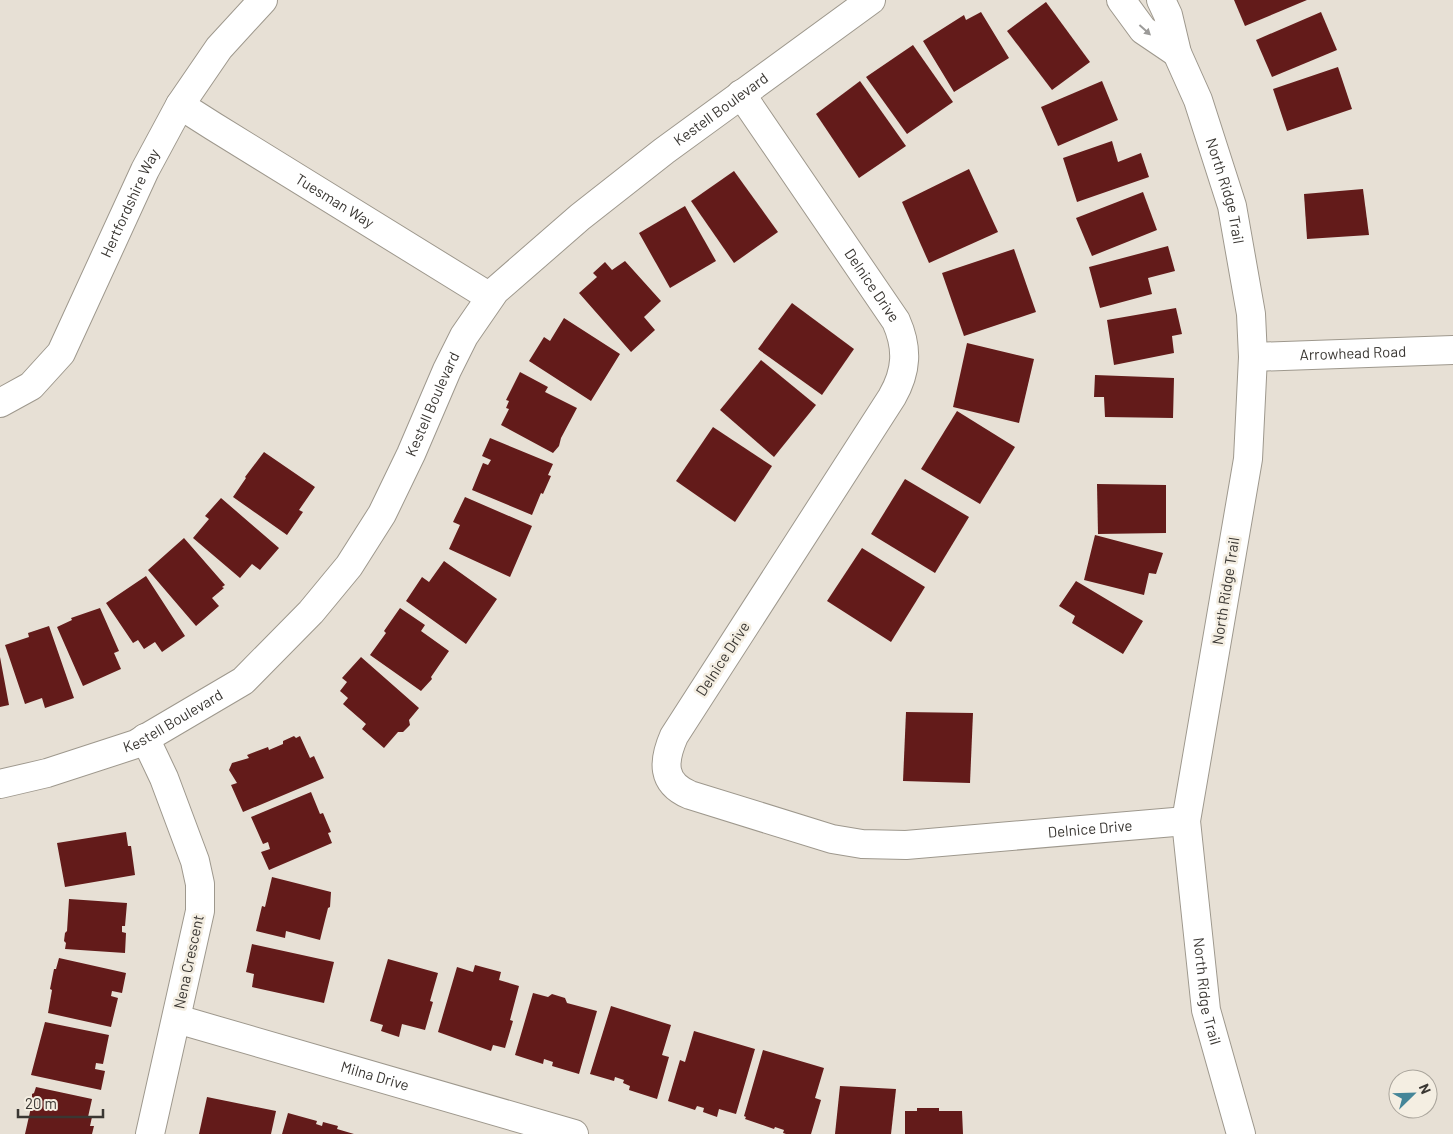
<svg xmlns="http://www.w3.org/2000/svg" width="1453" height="1134" viewBox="0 0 1453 1134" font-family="Barlow,sans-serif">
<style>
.building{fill:#631b1a}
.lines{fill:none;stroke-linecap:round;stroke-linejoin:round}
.minor-casing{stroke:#9e988d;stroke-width:30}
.minor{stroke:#fff;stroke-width:28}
.oneway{fill:#9c9b99}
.labels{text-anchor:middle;stroke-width:5;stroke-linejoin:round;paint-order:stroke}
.street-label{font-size:15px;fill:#3a3733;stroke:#f4eee2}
</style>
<rect width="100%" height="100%" fill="#e7e0d5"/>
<!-- building -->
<g class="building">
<polygon points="1234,0 1307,0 1245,26"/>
<polygon points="1046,2 1090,62 1052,90 1007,31"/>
<polygon points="981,12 1009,58 954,92 923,41 964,15 966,20"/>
<polygon points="1321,12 1337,50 1272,77 1256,40"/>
<polygon points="913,45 953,102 907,134 866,77"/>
<polygon points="1338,67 1352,109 1287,131 1273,89"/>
<polygon points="860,81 906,146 859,178 816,114"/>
<polygon points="1102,81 1118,120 1058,146 1041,107"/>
<polygon points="1112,141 1118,162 1141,153 1149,177 1077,202 1063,158"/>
<polygon points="969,169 998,232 929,263 902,202"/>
<polygon points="734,171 778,232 734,263 691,201"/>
<polygon points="1363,189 1369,235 1307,239 1304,194"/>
<polygon points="1143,192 1157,230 1092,256 1076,218"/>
<polygon points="685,206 716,261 670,288 639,233"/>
<polygon points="1168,246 1175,271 1148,278 1152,294 1100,308 1089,267"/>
<polygon points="1014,249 1036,312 964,336 942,273"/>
<polygon points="625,261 661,301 644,317 655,330 631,352 579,293 597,277 593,273 605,262 612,270"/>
<polygon points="792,303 854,349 822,395 758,349"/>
<polygon points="1176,308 1182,334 1172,336 1174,353 1114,365 1107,320"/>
<polygon points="564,318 620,354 591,401 529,361 544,337 550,341"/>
<polygon points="967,343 1034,359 1019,423 953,407"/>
<polygon points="761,360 816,405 774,457 720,410"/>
<polygon points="520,372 548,387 545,392 577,408 561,438 559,446 553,453 501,425 509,409 506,408 509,401 506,400"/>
<polygon points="1095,375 1174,378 1173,418 1105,417 1104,397 1094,397"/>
<polygon points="957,411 1015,447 980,504 921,469"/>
<polygon points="713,427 772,466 735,522 676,481"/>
<polygon points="490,438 553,464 548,475 551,476 543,494 541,493 532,515 472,490 483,463 488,465 491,460 482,456"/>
<polygon points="264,452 315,487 299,510 303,512 287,535 233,497 246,478 245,477"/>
<polygon points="905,479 969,517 935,573 871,534"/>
<polygon points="1097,484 1166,485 1166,533 1098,534"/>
<polygon points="465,497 532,526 510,577 449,549 460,525 453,522"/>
<polygon points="221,498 279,548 260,570 252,564 240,578 193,538 209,519 205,516"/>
<polygon points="1095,535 1163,553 1156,574 1149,573 1144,595 1084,580"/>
<polygon points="184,538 225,585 222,587 224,588 212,598 219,606 196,626 148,570"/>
<polygon points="862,548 925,587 891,642 827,601"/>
<polygon points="444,561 497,599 466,644 406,601 422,577 429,582"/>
<polygon points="146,576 185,636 162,652 155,642 144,649 138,640 133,643 106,603"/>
<polygon points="1076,581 1143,621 1123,654 1072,623 1075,616 1059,606"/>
<polygon points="100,608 119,651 114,653 121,669 83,686 57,627 72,620 71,618"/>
<polygon points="400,608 425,625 421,631 449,651 431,677 432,679 421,691 370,655 386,633 384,631"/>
<polygon points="49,626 74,698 45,708 42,698 25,704 5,645 29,637 28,633"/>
<polygon points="0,657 9,705 0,707"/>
<polygon points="361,657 419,708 409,720 410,725 403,732 398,732 384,748 362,729 366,724 343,704 348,698 340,691 347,682 342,678"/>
<polygon points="906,712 973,713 970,783 903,781"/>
<polygon points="294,736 296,738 300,736 310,758 314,756 324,778 243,812 231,785 237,783 229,770 232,763 249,758 247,755 268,747 269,750 283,744 283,741"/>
<polygon points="311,792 320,814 323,813 331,832 328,833 332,843 269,870 261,852 270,849 268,842 263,844 251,817"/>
<polygon points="126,832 128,846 131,846 135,875 65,887 57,843"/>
<polygon points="272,877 331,892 330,907 328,908 320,940 286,931 285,938 256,931 262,906 265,907"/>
<polygon points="69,899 127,903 125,926 122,926 122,932 126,933 125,953 65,949 66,943 64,941 65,933 67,931"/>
<polygon points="252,944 334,962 324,1003 252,987 254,974 246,972"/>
<polygon points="59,958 126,973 122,993 112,991 111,996 118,998 111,1027 48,1013 52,990 50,989 54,969 56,969"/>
<polygon points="388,959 438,973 430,1001 433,1002 425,1030 402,1024 399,1037 381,1031 383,1025 370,1021"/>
<polygon points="475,965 501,972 499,980 519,986 510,1020 513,1021 505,1048 493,1045 491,1051 438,1032 457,967 473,972"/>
<polygon points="533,993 548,997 552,994 565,998 567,1003 597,1011 579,1074 552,1066 553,1062 544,1059 543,1064 515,1055"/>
<polygon points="611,1006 671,1025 662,1055 669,1057 657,1099 629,1090 630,1086 623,1083 624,1080 615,1077 614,1081 590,1074"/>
<polygon points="45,1022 109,1035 103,1064 96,1063 95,1069 105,1071 101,1090 31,1075"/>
<polygon points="694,1031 755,1049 736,1114 719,1109 717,1117 703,1112 704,1108 697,1106 695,1110 668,1101 680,1060 685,1062"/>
<polygon points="763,1050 824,1068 815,1098 821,1100 811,1134 786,1134 783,1133 784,1130 775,1127 774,1129 745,1119 746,1117 744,1116"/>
<polygon points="840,1086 896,1089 891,1134 835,1134"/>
<polygon points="36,1087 92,1099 88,1117 92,1117 90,1126 94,1126 92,1134 25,1134 32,1103 32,1094 34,1093"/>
<polygon points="207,1097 276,1111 271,1134 199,1134"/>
<polygon points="917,1108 939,1108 939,1111 962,1111 963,1134 905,1134 905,1111 917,1111"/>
<polygon points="288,1113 317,1121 316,1124 322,1126 323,1122 338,1126 337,1129 354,1134 282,1134"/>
</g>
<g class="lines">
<defs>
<g id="minor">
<polyline points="1121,0 1143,30 1177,53"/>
<path id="s1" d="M1161,0L1168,15L1177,53L1198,100L1232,206L1251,314L1253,357L1248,459L1186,821L1206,1010L1241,1134"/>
<path id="s2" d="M741,94L896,321C908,348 907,371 892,397L674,736C663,761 661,783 690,795L832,839L862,844L906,845L1186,821"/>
<path id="s3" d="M180,105L213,126L490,297"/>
<path id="s4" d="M1253,357L1453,350"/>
<path id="s5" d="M0,403L31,386L61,353L145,170L180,105L219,48L263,0"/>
<polyline points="145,738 164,778 195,861 200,884 200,911 150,1134"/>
<path id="s6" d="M0,784L47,773L136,744L243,681L311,612L349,566L382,514L411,454L447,370L464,336L495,291L580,217L664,151L871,0"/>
<path id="s7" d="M177,1019L574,1134"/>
</g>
</defs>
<!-- minor casing -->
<use href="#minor" class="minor-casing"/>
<!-- minor -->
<use href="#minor" class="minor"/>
</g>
<!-- one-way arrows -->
<defs><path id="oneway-solid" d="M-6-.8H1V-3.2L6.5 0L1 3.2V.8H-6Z" transform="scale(1.25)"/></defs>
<use class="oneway" href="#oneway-solid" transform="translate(1145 30) rotate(42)"/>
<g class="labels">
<!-- street labels -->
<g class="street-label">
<text dy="5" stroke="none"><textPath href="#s6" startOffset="1025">Kestell Boulevard</textPath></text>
<text dy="5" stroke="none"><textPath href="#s1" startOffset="202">North Ridge Trail</textPath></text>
<text dy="5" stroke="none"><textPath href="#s3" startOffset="182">Tuesman Way</textPath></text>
<text dy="5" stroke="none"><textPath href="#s5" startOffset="245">Hertfordshire Way</textPath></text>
<text dy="5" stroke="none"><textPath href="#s2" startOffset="232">Delnice Drive</textPath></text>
<text dy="5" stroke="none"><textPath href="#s4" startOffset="100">Arrowhead Road</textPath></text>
<text dy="5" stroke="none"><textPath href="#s6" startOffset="605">Kestell Boulevard</textPath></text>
<text transform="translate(1226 591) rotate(-81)" y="5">North Ridge Trail</text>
<text transform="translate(723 659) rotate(-57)" y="5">Delnice Drive</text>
<text dy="5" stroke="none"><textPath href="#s6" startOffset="185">Kestell Boulevard</textPath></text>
<text dy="5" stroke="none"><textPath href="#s2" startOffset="1236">Delnice Drive</textPath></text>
<text transform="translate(189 962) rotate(-78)" y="5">Nena Crescent</text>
<text dy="5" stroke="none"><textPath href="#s1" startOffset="1012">North Ridge Trail</textPath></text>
<text dy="5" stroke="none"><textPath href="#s7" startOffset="206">Milna Drive</textPath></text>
</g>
</g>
<!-- north arrow -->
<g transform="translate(1413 1094) rotate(67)"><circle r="24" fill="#f4eee2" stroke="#aaa59c"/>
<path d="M0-4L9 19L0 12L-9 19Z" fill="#448598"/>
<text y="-8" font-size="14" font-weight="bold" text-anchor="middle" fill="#3a3733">N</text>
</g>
<!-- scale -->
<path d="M18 1109v8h85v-8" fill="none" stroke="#3a3733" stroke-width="2.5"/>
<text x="25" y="1109" font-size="15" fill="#3a3733" stroke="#f4eee2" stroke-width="4" paint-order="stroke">20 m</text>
</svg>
